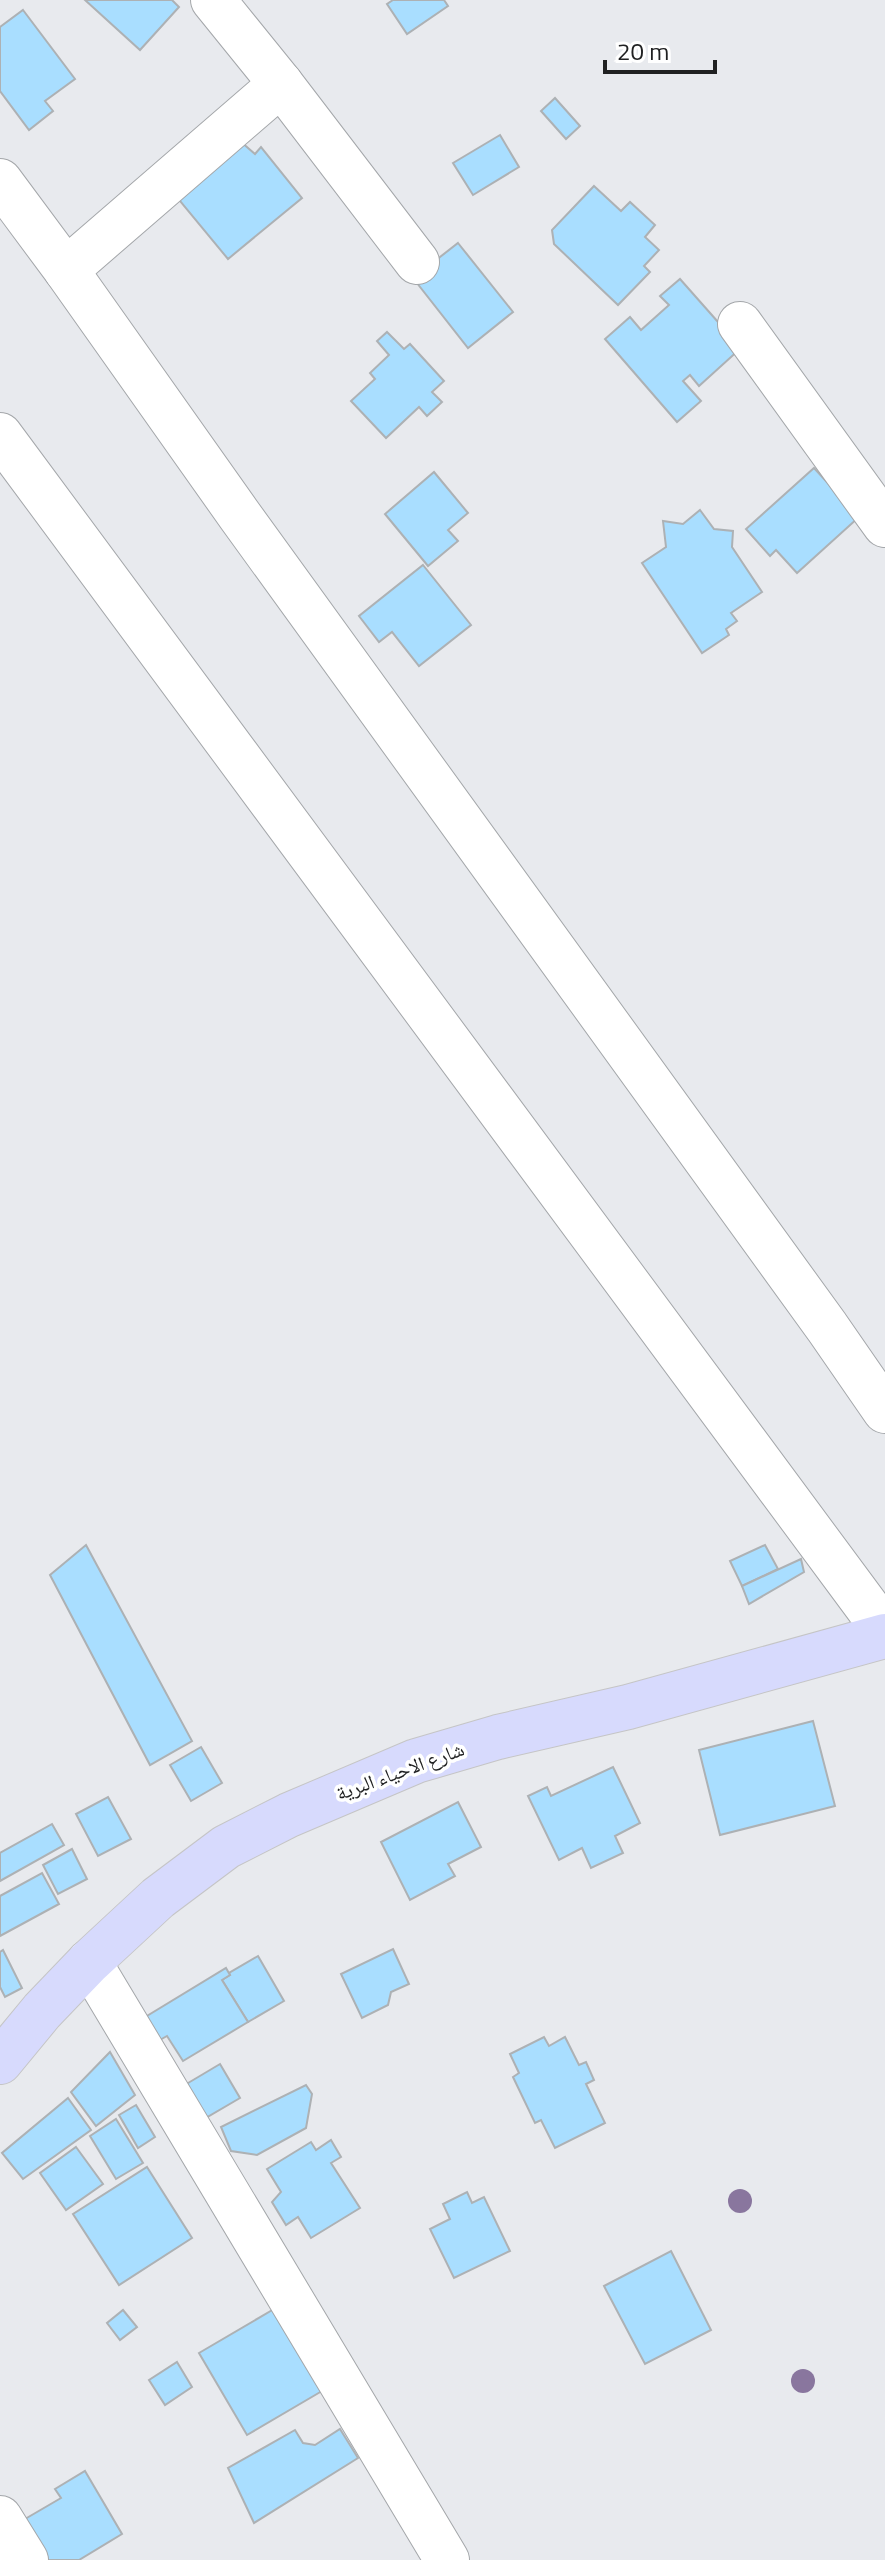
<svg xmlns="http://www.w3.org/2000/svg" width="885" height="2560" viewBox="0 0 885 2560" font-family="'Titillium Web','Noto Naskh Arabic',sans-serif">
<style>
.building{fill:#a9deff;stroke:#adb1b4;stroke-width:2}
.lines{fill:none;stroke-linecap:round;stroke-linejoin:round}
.minor-casing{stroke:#a4a7aa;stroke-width:46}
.major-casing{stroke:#c5c5c6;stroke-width:46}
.minor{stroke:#fff;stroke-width:44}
.major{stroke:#d7dafd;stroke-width:44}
.tree{fill:#89769e}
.labels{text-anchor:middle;stroke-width:7;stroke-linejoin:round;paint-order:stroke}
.street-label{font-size:20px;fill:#202122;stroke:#fff}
</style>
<rect width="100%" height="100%" fill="#e8eaee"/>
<!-- building -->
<g class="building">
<polygon points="85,0 172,0 179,7 140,50"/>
<polygon points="393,0 444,0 448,6 407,34 387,4"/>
<polygon points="23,10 75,79 45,101 53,111 29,130 0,91 0,27"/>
<polygon points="555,98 580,126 566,139 541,111"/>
<polygon points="500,135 519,167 473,195 453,163"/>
<polygon points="240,141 255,154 261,147 302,198 228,259 175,195"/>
<polygon points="594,186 621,211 630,202 655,225 645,237 659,250 644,266 650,272 618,305 554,244 552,230"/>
<polygon points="458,243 513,312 468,348 413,278"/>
<polygon points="680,279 741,348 699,386 690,375 683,381 701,401 677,422 605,339 630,317 641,330 669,305 660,296"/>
<polygon points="387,332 404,349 410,344 444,381 432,392 442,402 427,416 419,407 386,438 351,401 375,379 370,373 389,355 377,341"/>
<polygon points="814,468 859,517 797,573 776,550 770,556 746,529"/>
<polygon points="434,472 468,513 448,530 458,541 428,566 385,514"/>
<polygon points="700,510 714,529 733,531 732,547 762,592 731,613 737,621 726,629 729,635 702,653 642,563 666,547 663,521 683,524"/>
<polygon points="423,565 471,625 419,666 392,632 379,642 359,616"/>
<polygon points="86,1545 192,1741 150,1765 50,1575"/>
<polygon points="765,1545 778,1569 742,1586 730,1561"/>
<polygon points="801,1559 804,1572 749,1604 742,1586"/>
<polygon points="813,1721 835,1806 720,1835 699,1750"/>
<polygon points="201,1747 222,1783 191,1801 170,1765"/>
<polygon points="613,1767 640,1823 615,1836 623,1853 591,1868 582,1848 559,1860 528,1796 547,1787 551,1796"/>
<polygon points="108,1797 131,1839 98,1856 76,1814"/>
<polygon points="458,1802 481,1847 448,1864 455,1876 410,1900 381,1842"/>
<polygon points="52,1824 64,1845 0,1881 0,1853"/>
<polygon points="72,1849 87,1879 58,1894 43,1865"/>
<polygon points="42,1873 59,1904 0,1936 0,1896"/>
<polygon points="393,1949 409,1984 391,1992 388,2005 362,2018 341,1974"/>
<polygon points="3,1950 22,1988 5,1997 0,1987 0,1952"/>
<polygon points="258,1956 284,2001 248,2022 222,1980 230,1975 229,1973"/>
<polygon points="226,1968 230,1975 222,1980 248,2022 183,2061 167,2036 151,2045 137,2022"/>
<polygon points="544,2037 549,2046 565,2037 579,2065 586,2062 594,2080 586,2084 605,2123 555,2148 541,2120 535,2123 513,2077 519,2073 510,2054"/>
<polygon points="110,2052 135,2095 96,2126 71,2092"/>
<polygon points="220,2064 240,2098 197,2123 178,2089"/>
<polygon points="306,2085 312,2094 306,2128 257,2155 231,2151 221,2127"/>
<polygon points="68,2098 91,2130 23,2179 2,2153"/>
<polygon points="136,2105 155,2137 138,2148 119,2115"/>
<polygon points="116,2119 143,2163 116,2179 90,2136"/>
<polygon points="331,2140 341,2157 331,2163 360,2208 311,2238 298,2217 286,2225 272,2202 281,2192 267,2169 311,2142 316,2150"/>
<polygon points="76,2147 103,2184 66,2210 40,2173"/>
<polygon points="147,2167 192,2238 119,2285 73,2214"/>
<polygon points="467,2192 472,2203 484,2197 510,2251 454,2278 430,2229 450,2219 443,2204"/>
<polygon points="671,2251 711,2330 645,2364 604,2286"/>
<polygon points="274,2309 322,2391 247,2435 199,2353"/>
<polygon points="123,2310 137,2327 120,2340 107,2323"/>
<polygon points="177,2362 192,2387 165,2405 149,2380"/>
<polygon points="340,2429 358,2458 254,2523 228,2468 295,2430 303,2443 315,2445"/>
<polygon points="85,2471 122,2534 79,2560 34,2560 13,2526 61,2498 55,2489"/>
</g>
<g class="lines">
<defs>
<g id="minor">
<polyline points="213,0 281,84"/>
<polyline points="0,181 66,270 240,516 827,1327 885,1411"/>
<polyline points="66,270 281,84 417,262"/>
<polyline points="740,324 885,525"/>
<polyline points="0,435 885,1631"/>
<polyline points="89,1962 447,2560"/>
<polyline points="0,2518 26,2560"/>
</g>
<polyline id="major" points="0,2062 42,2011 89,1962 158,1898 226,1847 289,1815 416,1761 498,1737 628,1707 885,1636"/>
</defs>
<!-- minor casing -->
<use href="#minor" class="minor-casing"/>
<!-- major casing -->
<use href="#major" class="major-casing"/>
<!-- minor -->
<use href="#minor" class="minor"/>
<!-- major -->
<use href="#major" class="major"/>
</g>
<!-- trees -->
<g class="tree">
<circle cx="740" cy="2201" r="12"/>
<circle cx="803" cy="2381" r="12"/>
</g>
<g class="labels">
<!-- street labels -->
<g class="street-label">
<text transform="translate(400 1771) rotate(-20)" y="7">شارع الاحياء البرية</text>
</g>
</g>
<!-- scale -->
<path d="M605 60v12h110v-12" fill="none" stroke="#202122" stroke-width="4"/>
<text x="617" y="60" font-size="24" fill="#202122" stroke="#ffffff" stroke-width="6" paint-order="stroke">20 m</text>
</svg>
